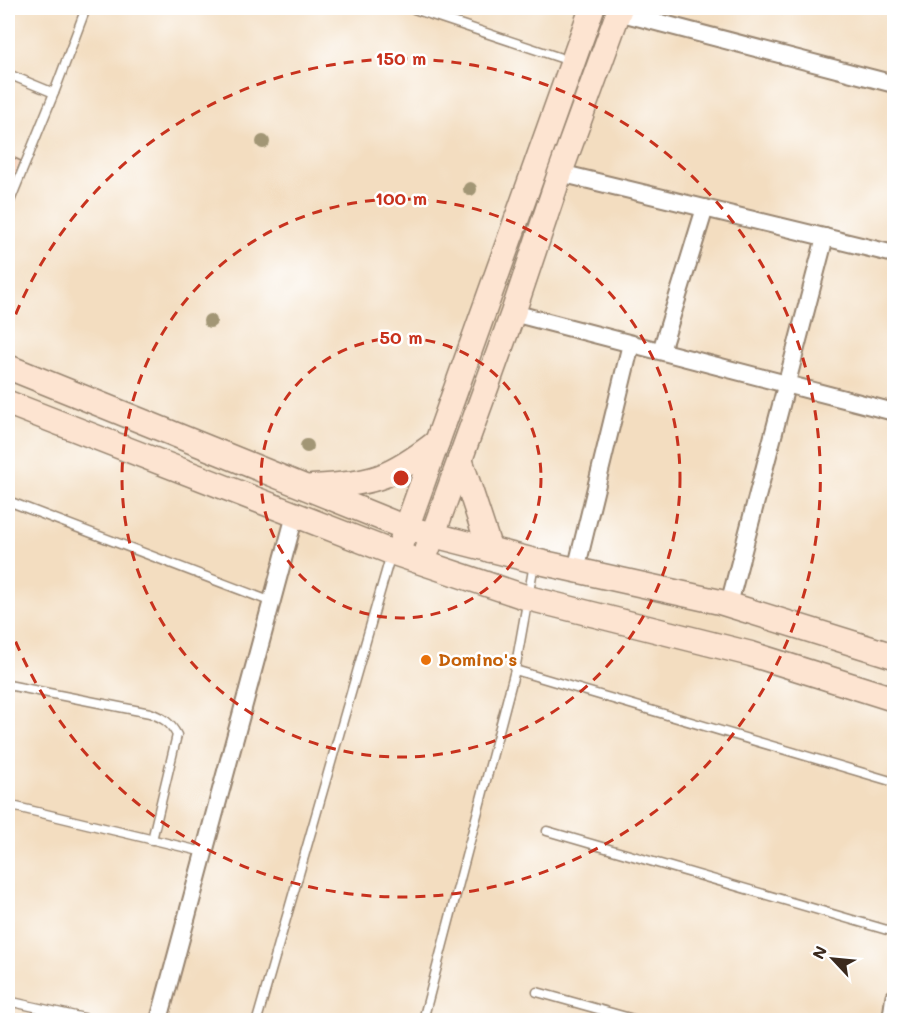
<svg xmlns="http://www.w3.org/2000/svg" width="902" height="1028" viewBox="0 0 902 1028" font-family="Mali,sans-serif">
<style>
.building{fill:#eeb692}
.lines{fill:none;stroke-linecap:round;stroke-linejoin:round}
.lane-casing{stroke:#97846f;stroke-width:11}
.street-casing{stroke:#97846f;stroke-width:20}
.secondary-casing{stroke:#97846f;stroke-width:27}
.lane{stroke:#fff;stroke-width:8}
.street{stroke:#fff;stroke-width:16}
.secondary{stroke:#fde4d1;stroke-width:24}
.tree{fill:#a29675}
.ring{fill:none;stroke:#c8321e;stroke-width:3;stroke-dasharray:10 8}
.food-dot{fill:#e8710a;stroke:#fff;stroke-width:2}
.labels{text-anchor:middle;stroke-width:5;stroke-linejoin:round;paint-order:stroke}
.food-label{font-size:18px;font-weight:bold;fill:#c56008;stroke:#fff;text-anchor:start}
.centre{fill:#c8321e;stroke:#fff;stroke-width:3}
.ring-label{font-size:18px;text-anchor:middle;font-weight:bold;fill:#c8321e;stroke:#fff;stroke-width:5;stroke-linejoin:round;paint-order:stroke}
</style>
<rect width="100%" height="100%" fill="#fff"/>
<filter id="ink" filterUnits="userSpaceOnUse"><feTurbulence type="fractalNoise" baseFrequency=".0167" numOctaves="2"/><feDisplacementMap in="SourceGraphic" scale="12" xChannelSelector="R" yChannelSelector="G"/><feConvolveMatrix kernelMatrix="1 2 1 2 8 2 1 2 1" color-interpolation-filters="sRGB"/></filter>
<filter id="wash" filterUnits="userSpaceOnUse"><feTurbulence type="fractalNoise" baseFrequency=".008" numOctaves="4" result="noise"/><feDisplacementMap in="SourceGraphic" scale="24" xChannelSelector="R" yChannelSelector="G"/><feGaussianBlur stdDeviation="1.35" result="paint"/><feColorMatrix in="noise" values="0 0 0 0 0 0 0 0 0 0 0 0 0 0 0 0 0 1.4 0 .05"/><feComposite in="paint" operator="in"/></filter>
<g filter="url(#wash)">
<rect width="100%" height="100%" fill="#f3ddc0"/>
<g id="blocks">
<!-- building -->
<polygon class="building" points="8,155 21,161 8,195"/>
</g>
</g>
<g filter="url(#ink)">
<use href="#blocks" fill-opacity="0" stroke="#97846f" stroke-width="1.5"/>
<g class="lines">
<defs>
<g id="lane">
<polyline points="411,8 570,61"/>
<polyline points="8,74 54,93"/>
<polyline points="8,206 54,93 86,8"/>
<polyline points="8,501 272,602"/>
<polyline points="515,670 894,782"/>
<path d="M8,685L150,713C163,718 170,722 177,735L152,840"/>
<polyline points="8,805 204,852"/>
<polyline points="547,831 894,932"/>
<polyline points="537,992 637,1020"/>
<polyline points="8,1001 93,1020"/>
<polyline points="257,1020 391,554"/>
<polyline points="423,1020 515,670 534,564"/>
</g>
<g id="street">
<polyline points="618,12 894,84"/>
<polyline points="560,173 894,254"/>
<polyline points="513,313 894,412"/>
<polyline points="661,351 705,208"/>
<polyline points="576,570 631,344"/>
<polyline points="729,604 825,237"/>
<polyline points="159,1020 295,515"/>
<polyline points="891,1020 894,998"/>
</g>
<g id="secondary">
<polyline points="8,367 406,528 535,561 720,602 894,656"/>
<polyline points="8,403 391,552 528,598 751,654 894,699"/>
<polyline points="460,459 490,550"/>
<path d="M312,487C373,483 388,480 437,442"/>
<polyline points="401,543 592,8"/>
<polyline points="427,551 513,313 560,173 620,8"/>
</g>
</defs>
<!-- lane casing -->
<use href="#lane" class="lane-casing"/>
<!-- street casing -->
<use href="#street" class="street-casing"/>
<!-- secondary casing -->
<use href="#secondary" class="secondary-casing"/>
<!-- lane -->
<use href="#lane" class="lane"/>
<!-- street -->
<use href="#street" class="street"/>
<!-- secondary -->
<use href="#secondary" class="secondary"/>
</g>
<!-- trees -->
<g class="tree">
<circle cx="263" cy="142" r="7"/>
<circle cx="470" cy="189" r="7"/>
<circle cx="210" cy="321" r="7"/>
<circle cx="307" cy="446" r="7"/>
</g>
</g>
<!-- distance rings -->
<g class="ring">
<circle cx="401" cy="478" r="140"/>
<circle cx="401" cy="478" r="279"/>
<path d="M9 331A419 419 0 1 1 9 625"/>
</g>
<!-- markers -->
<circle class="food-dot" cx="426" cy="660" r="6"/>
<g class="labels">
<!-- food labels -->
<g class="food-label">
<text x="438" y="666">Domino's</text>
</g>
</g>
<circle cx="401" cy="478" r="9" class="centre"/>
<g class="ring-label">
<text x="401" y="65">150 m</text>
<text x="401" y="205">100 m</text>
<text x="401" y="344">50 m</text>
</g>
<!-- margin -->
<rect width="902" height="1028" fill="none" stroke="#fff" stroke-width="30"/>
<!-- north arrow -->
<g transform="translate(833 959) rotate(296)" stroke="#ffffff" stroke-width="4.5" paint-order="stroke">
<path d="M0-4.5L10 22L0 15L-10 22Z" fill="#3b2a1e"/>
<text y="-9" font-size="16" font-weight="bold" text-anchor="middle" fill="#3b2a1e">N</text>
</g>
</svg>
